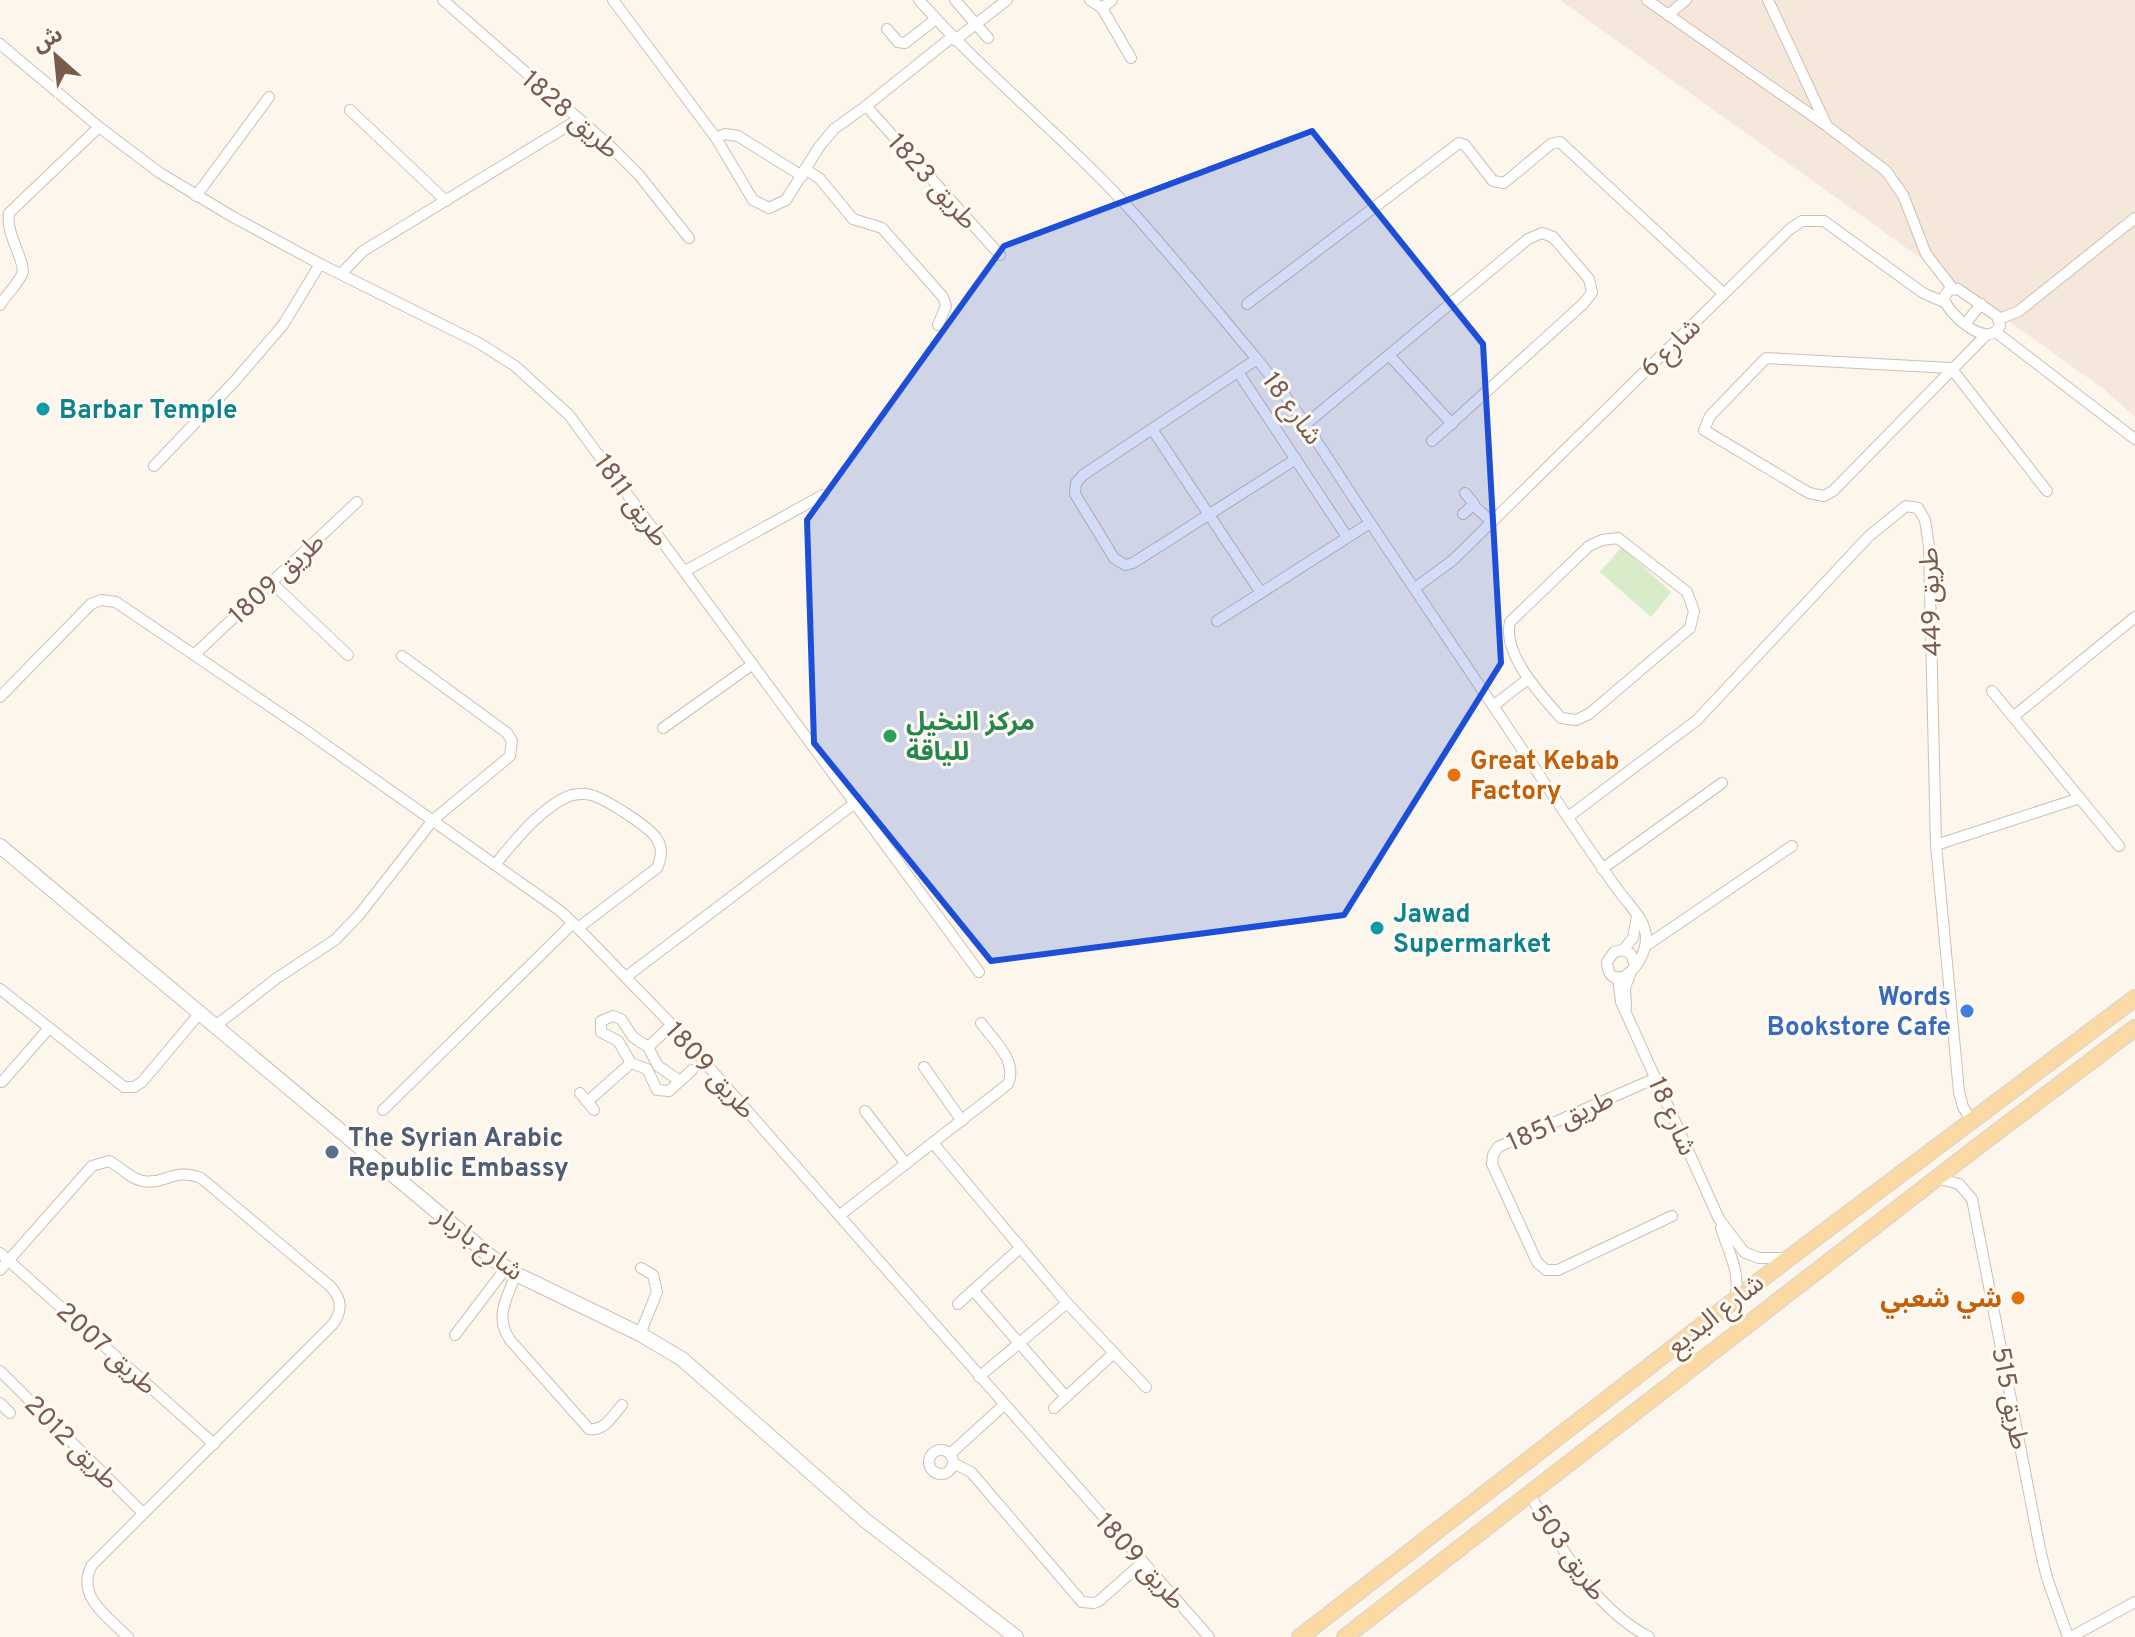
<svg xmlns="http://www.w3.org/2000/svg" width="2135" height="1637" viewBox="0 0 2135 1637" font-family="Overpass,'Noto Sans Arabic',sans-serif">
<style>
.residential{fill:#f5e8da}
.green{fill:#d8ecc9}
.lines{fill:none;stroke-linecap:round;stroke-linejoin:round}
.minor-casing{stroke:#d1beb0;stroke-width:12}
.tertiary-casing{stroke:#d1beb0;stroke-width:16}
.primary-casing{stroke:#dad1cd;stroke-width:18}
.minor{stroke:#fff;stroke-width:10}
.tertiary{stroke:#fff;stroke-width:14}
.primary{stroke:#fbd9a5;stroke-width:16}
.marked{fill:#1d4ed8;fill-opacity:0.2;stroke:#1d4ed8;stroke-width:6;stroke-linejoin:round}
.culture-dot{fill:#0f9aa8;stroke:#fffaf3;stroke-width:3}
.leisure-dot{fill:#2e9e5b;stroke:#fffaf3;stroke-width:3}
.food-dot{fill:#e8710a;stroke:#fffaf3;stroke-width:3}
.shop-dot{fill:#3f7fe0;stroke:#fffaf3;stroke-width:3}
.service-dot{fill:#5c6f8a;stroke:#fffaf3;stroke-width:3}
.labels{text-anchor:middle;stroke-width:6;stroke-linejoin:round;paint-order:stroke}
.street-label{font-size:26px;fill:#7a5c4d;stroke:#fffaf3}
.culture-label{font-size:26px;font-weight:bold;fill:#0d838f;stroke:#fffaf3;text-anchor:start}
.leisure-label{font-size:26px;font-weight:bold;fill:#27864d;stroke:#fffaf3;text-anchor:start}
.food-label{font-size:26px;font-weight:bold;fill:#c56008;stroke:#fffaf3;text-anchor:start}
.shop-label{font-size:26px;font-weight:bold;fill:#366cbe;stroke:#fffaf3;text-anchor:end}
.service-label{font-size:26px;font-weight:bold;fill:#4e5e75;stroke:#fffaf3;text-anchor:start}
</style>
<rect width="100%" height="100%" fill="#fdf6ec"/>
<!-- residential -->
<polygon class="residential" points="1560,0 2135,0 2135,417 2105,390"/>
<!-- green -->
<polygon class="green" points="1622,547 1671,592 1651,617 1600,572"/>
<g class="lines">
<defs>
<g id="minor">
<polyline points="443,0 610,146 639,175 689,238"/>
<polyline points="613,0 716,138 753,200 769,208 786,200 819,147 834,129 866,106 952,37"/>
<path d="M919,0C980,69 1051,126 1114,192C1163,244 1209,302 1255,357C1299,409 1333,468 1371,524C1441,628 1511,732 1581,837C1594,856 1607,875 1621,894C1629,905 1642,917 1645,931C1653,959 1610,1002 1607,962L1614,952L1623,950L1631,954L1635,966"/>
<polyline points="955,0 988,38"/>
<polyline points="1090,0 1102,8 1131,58"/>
<polyline points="1647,0 1827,126 1886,171 1903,195 1926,254 1953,289"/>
<polyline points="1768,0 1826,124"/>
<polyline points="1102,8 1112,0"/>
<polyline points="1668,15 1686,0"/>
<polyline points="887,29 898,42 905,43 936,19"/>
<polyline points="955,40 1007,0"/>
<polyline points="0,44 99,127 160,173 233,217 320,264 479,343 515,366 569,415 979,972"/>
<polyline points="866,106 1000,255"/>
<polyline points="350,110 446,201"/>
<polyline points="716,138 725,134 738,136 802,176"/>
<polyline points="805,169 820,179 853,219 882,228 943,297 946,306 938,325"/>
<polyline points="196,196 269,97"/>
<polyline points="341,274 363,251 579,119"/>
<path d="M1958,289L1997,316L2000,326C1988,351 1945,312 1944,297L1949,290Z"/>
<polyline points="1247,304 1459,143 1465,145 1493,181 1504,183 1551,144 1560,142 1724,294"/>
<path d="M0,305C6,295 18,284 22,274C27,263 5,234 9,213L99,127"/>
<polyline points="1999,319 2019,311 2135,218"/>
<polyline points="1966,323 1981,304"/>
<polyline points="1997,333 2135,439"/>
<polyline points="1985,336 1833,491 1824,496 1809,493 1704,430 1710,416 1766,358 1951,368 2047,491"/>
<polyline points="1390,356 1452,424"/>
<polyline points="1257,359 1083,475 1076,483 1075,494 1114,558 1125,565 1133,563 1296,459"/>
<polyline points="1238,372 1347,537"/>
<polyline points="1306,424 1528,239 1542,233 1553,237 1589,279 1592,293 1583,304 1432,441"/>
<polyline points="1152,429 1261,593"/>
<polyline points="154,466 233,383 283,325 320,264"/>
<polyline points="1473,505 1492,522"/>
<polyline points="1463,514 1474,504 1465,493"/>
<path d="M1618,538L1687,592L1694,611L1690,628L1589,714L1576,720L1561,718C1541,695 1502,654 1510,622L1589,546L1602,540Z"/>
<polyline points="685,571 823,495"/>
<polyline points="272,583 348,655"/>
<polyline points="1415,588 1453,560 1790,229 1802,221 1824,221 1923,293 1944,302"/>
<polyline points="1217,621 1370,523"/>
<polyline points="195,654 357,502"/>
<polyline points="1992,691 2119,846"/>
<polyline points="0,697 91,604 101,600 116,602 302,728 559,910 573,923 672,1025 1209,1637"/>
<polyline points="1493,706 1528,679"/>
<polyline points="2013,717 2135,617"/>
<polyline points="663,728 753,664"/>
<polyline points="1568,817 1697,720 1869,536 1906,506 1918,508 1925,520 1929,546 1936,845 1959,1092 1963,1107 1971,1120"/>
<polyline points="1936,845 2080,798"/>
<path d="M495,865C513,842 544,804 572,795C578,794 585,793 591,795C604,798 650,827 657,839C663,848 661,859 657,868L578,928"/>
<polyline points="1602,869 1722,783"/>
<polyline points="1647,945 1792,846"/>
<polyline points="1623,950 1633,938 1637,916"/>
<polyline points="626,977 855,803"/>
<polyline points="1618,977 1621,1002 1719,1219 1744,1252 1759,1258 1787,1258"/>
<polyline points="0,989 124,1087 134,1087 142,1082 199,1014"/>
<polyline points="1626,1007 1625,987 1630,975"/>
<polygon points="613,1016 621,1019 633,1037 648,1047 658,1066 680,1081 669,1091 657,1090 647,1069 631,1063 618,1041 601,1032 601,1021"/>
<polyline points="214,1027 277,978 335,940 359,915 433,820 510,756 512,741 507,733 402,656"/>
<polyline points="648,1047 672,1025"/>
<polyline points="924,1067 962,1121"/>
<polyline points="1656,1078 1498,1147 1493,1155 1492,1164 1537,1262 1546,1270 1558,1270 1672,1216"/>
<polyline points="680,1081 692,1070"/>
<polyline points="2,1082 49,1028"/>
<polyline points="580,1093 594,1110"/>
<polyline points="587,1102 631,1063"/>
<polyline points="383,1110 573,923"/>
<polyline points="865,1111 906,1164"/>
<polyline points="933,1143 1067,1303 1146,1387"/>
<polyline points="1937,1178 1959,1184 1972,1199 2040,1549 2047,1578 2068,1637"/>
<path d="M840,1215L1008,1084C1018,1061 994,1041 981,1023"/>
<path d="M1721,1228C1729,1253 1741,1273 1735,1299"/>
<polyline points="0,1253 214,1444"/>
<path d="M0,1270L92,1166L109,1161C121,1167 130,1179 143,1181C166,1185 173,1167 201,1178L330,1286C342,1298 343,1312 332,1325L92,1565C75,1596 108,1617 128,1637"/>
<path d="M516,1274C507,1298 494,1317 510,1340L589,1429C604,1432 613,1415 622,1405"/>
<polyline points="973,1290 1066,1397"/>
<polyline points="958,1304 1020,1248"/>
<polyline points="640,1334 657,1292 653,1275 641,1268"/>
<polyline points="455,1335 506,1268"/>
<polyline points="0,1371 143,1513"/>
<polyline points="979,1377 1067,1303"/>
<polyline points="0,1403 10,1413"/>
<polyline points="1054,1408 1114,1353"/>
<circle cx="941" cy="1462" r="12"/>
<polyline points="950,1454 1004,1405"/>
<polyline points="953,1463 971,1472 1082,1602 1094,1603 1099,1601 1142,1563"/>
<path d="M1529,1493C1562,1548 1591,1606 1649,1637"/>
<polyline points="2071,1637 2135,1602"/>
</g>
<polyline id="tertiary" points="0,846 496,1261 516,1274 640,1334 682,1359 866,1521 1016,1637"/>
<g id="primary">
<polyline points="1300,1637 1789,1258 2135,998"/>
<polyline points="1345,1637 1973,1150 2135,1028"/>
</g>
</defs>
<!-- minor casing -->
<use href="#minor" class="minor-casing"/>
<!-- tertiary casing -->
<use href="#tertiary" class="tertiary-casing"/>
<!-- primary casing -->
<use href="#primary" class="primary-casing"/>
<!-- minor -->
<use href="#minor" class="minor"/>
<!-- tertiary -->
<use href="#tertiary" class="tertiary"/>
<!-- primary -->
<use href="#primary" class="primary"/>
</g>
<!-- marked area -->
<path class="marked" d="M1312,131L1483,344L1501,663L1344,915L991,961L814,743L807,520L1004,246Z"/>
<!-- markers -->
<g class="culture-dot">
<circle cx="43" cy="409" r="8"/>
<circle cx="1377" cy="928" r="8"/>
</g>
<circle class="leisure-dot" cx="890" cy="736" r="8"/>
<g class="food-dot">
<circle cx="1454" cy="775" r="8"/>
<circle cx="2018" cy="1298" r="8"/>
</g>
<circle class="shop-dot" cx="1967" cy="1011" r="8"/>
<circle class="service-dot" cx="332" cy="1152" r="8"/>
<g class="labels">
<!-- street labels -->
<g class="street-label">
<text transform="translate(571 114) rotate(41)" y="9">طريق 1828</text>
<text transform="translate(933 181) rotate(48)" y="9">طريق 1823</text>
<text transform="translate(1670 347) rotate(-44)" y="9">شارع 6</text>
<text transform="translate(1293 408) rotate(54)" y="9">شارع 18</text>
<text transform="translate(632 500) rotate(54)" y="9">طريق 1811</text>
<text transform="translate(276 578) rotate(-43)" y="9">طريق 1809</text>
<text transform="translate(1930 602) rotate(-92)" y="9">طريق 449</text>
<text transform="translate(711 1070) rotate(48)" y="9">طريق 1809</text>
<text transform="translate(1673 1116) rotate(66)" y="9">شارع 18</text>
<text transform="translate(1560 1120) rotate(-24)" y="9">طريق 1851</text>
<text transform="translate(479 1243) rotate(37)" y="9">شارع باربار</text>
<text transform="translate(1715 1314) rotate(-38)" y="9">شارع البديع</text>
<text transform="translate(107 1348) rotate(42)" y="9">طريق 2007</text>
<text transform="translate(2011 1398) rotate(79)" y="9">طريق 515</text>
<text transform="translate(72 1442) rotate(45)" y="9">طريق 2012</text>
<text transform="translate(1569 1552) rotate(55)" y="9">طريق 503</text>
<text transform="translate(1141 1561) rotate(48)" y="9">طريق 1809</text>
</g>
<!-- culture labels -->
<g class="culture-label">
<text x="59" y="418">Barbar Temple</text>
<text x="1393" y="922">Jawad<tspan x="1393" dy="30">Supermarket</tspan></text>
</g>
<!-- leisure labels -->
<g class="leisure-label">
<text x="906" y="730">مركز النخيل<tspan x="906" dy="30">للياقة</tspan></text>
</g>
<!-- food labels -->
<g class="food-label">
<text x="1470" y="769">Great Kebab<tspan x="1470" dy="30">Factory</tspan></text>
<text x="2002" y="1307" text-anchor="end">شي شعبي</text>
</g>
<!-- shop labels -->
<g class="shop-label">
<text x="1951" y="1005">Words<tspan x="1951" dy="30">Bookstore Cafe</tspan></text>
</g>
<!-- service labels -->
<g class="service-label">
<text x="348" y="1146">The Syrian Arabic<tspan x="348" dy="30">Republic Embassy</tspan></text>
</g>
</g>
<!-- north arrow -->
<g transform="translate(56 56) rotate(333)" stroke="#fffaf3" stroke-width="6" paint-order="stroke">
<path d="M0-6L14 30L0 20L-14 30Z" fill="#7a5c4d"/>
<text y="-12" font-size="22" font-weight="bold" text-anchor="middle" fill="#7a5c4d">ش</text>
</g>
</svg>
